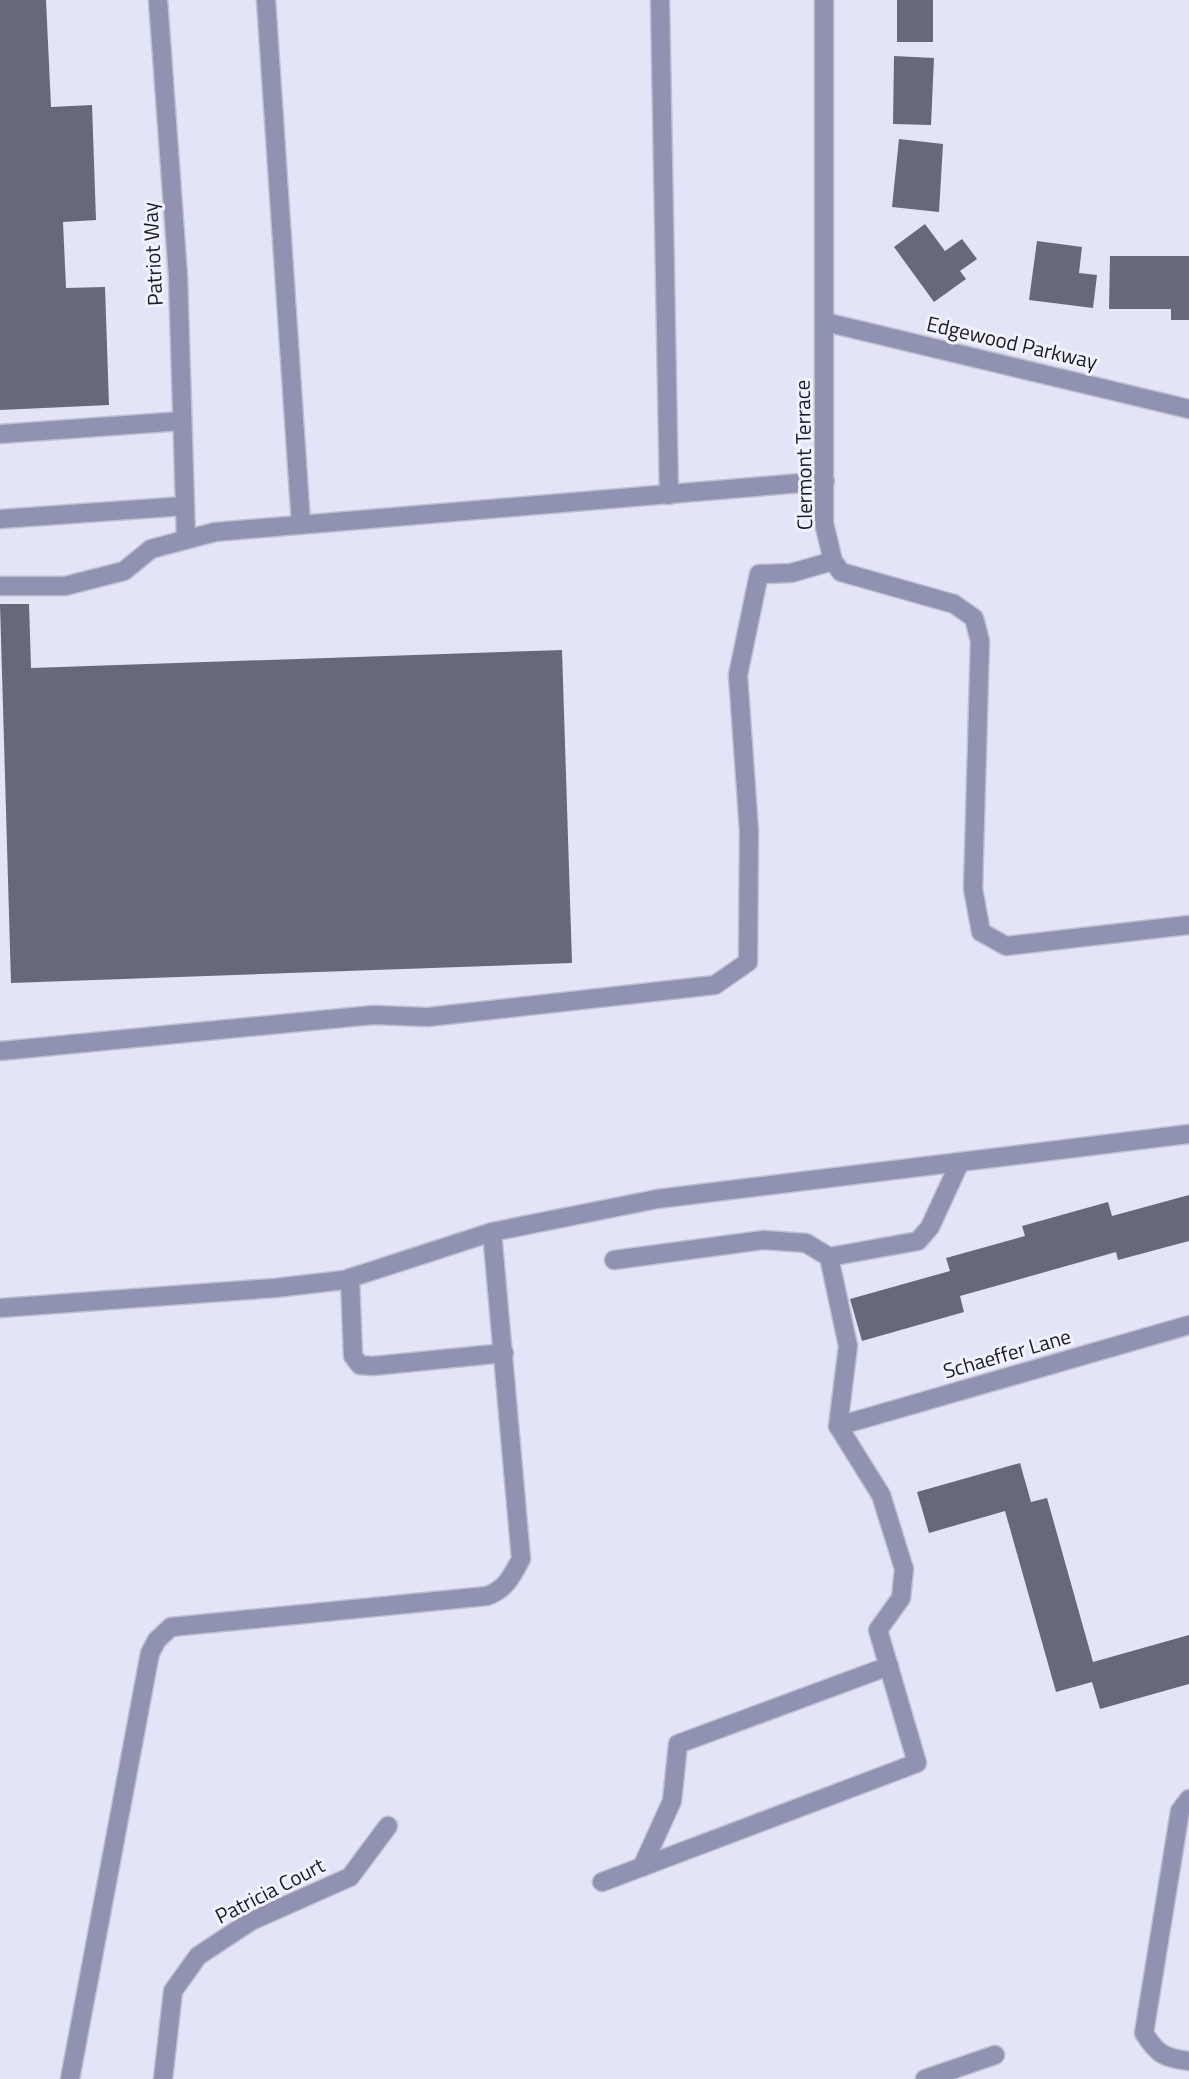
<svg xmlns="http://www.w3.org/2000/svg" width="1189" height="2079" viewBox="0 0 1189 2079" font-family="'Titillium Web',sans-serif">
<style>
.building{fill:#67697a}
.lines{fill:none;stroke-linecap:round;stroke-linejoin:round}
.minor-casing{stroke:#bec0d1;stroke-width:21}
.minor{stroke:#8f92b0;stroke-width:18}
.labels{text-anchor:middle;stroke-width:6;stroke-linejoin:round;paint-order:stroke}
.street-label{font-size:21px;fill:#1b1c23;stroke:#f1f2fe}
</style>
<rect width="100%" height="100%" fill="#e2e4f7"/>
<!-- building -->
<g class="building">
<polygon points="0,0 46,0 51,107 92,105 96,220 63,222 66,288 105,287 109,405 0,410"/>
<rect x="897" y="0" width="36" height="42"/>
<polygon points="894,56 934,58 931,125 893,124"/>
<polygon points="899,139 943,144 939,212 892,207"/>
<polygon points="925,224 945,251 962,239 977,259 960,271 966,279 934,302 894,247"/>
<polygon points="1037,241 1082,247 1079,273 1097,275 1093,308 1029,300"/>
<polygon points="1110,256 1189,256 1189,320 1171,320 1171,309 1109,309"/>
<polygon points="0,604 29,604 31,668 562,650 572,963 11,983"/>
<polygon points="1189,1195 1189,1241 1118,1260 1116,1252 960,1296 964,1312 862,1341 850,1299 950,1271 946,1258 1025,1236 1022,1226 1108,1202 1112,1216"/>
<polygon points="1020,1463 1031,1502 1047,1498 1093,1662 1189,1635 1189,1684 1100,1709 1092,1682 1056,1692 1005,1511 929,1533 917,1492"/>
</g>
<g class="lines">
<defs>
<g id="minor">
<polyline points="158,0 178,276 186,539"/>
<polyline points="266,0 301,524"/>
<polyline points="660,0 669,495"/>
<polyline points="824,0 824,523 833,561 841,572 954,604 974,618 980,641 973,889 981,932 1006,946 1189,925"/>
<polyline points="825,322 1189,409"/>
<polyline points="0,434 182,421"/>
<polyline points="0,519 185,506"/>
<polyline points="0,586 65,586 124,571 151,549 215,532 825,481"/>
<polyline points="0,1051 373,1015 428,1017 715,985 748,962 749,831 738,675 759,574 791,573 833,561"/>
<polyline points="492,1232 657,1199 1189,1134"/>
<polyline points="829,1257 918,1241 930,1227 960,1162"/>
<polyline points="350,1278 353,1356 360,1365 373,1366 504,1353"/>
<path d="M0,1308L275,1288L344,1280L492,1232L521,1559C512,1576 506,1589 487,1596L171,1627L157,1640L150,1653L70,2079"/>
<polyline points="838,1426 1189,1325"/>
<path d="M1189,1799L1180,1811L1144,2033C1157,2054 1164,2058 1189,2061"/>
<polyline points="642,1867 672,1801 678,1744 889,1666"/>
<polyline points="602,1882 917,1763 878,1630 901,1598 904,1569 881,1495 838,1426 848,1346 829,1257 806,1243 764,1240 614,1260"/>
<polyline points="163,2079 173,1991 198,1956 251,1921 350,1877 388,1826"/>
<polyline points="925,2079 995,2055"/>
</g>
</defs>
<!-- minor casing -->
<use href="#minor" class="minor-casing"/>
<!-- minor -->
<use href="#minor" class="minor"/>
</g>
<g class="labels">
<!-- street labels -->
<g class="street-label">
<text transform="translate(153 254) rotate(-93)" y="7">Patriot Way</text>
<text transform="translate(1012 343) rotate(13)" y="7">Edgewood Parkway</text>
<text transform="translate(804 455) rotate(-91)" y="7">Clermont Terrace</text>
<text transform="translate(1007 1354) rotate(-16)" y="7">Schaeffer Lane</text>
<text transform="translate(270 1891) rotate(-27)" y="7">Patricia Court</text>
</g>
</g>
</svg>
